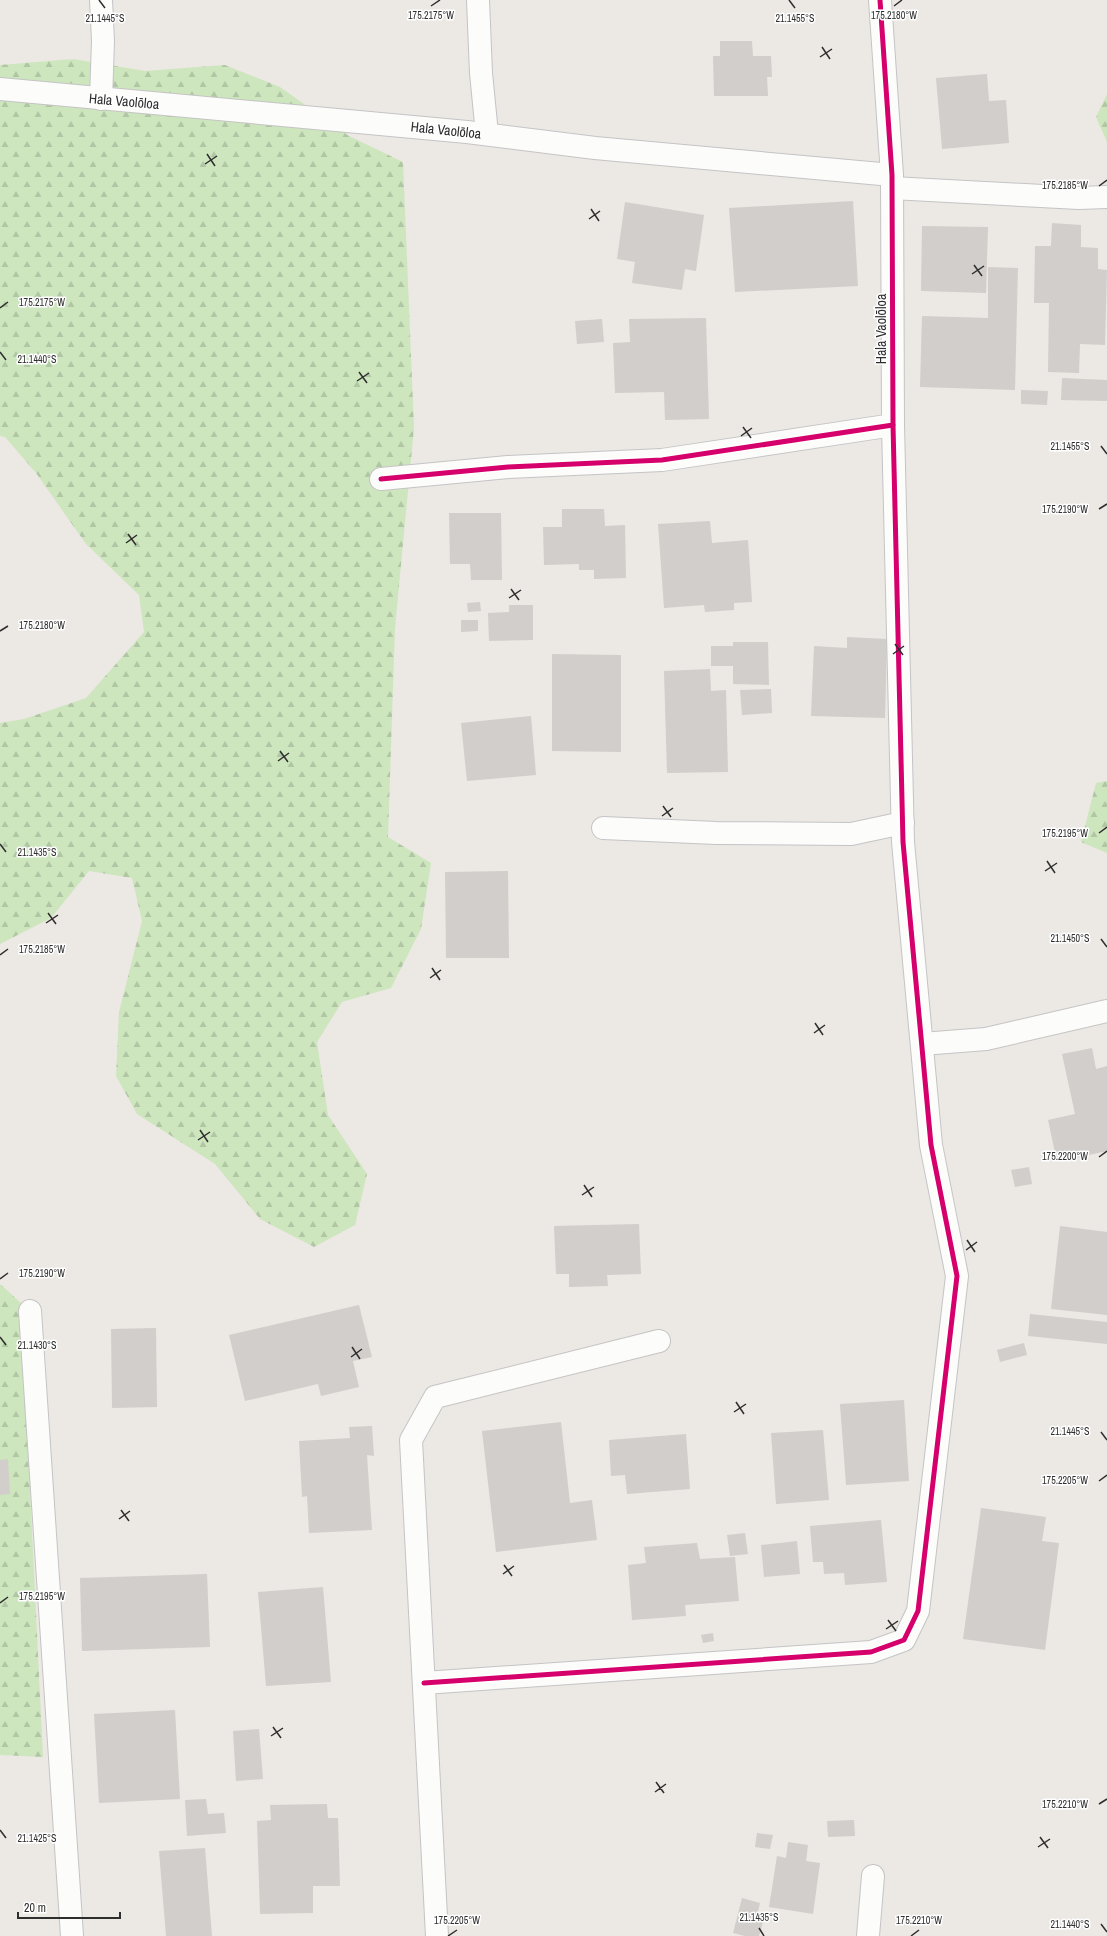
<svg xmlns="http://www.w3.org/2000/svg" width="1107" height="1936" viewBox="0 0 1107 1936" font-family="'Archivo Narrow',sans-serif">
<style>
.forest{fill:url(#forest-firs)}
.building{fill:#d1cecb}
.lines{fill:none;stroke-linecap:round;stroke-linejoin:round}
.minor-casing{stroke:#c5c4c5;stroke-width:24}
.minor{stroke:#fcfcfb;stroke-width:22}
.cycleway-casing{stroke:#fff;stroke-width:8}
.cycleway{stroke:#d6006c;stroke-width:5}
.ticks{fill:none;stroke:#2e2e2e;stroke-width:1.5}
.labels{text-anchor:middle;stroke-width:3;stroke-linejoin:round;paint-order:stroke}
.street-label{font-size:14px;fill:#2e2e2e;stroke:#fff}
.ticks-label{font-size:10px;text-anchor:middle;fill:#2e2e2e;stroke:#fff;stroke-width:3;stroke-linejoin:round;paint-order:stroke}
</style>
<defs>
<pattern id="forest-firs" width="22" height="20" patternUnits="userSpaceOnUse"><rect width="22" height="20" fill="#cee6be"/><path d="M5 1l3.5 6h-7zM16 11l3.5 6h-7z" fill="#b1c6a4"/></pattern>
</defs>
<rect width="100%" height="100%" fill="#ece8e4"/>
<!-- forest -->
<g class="forest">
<polygon points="73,59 145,71 225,65 280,87 349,136 403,162 414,428 395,628 388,837 431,863 421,929 391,988 342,1002 317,1042 328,1115 367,1174 355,1225 314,1247 260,1219 215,1164 137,1114 116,1076 119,1012 142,921 132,878 89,871 51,918 0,944 0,723 24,719 86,698 144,632 139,595 86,544 36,473 5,437 0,436 0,65"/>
<polygon points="1107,94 1107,142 1096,117"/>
<polygon points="1107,781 1107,853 1081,842 1096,783"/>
<polygon points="0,1284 21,1303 43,1757 0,1755"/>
</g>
<!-- building -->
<g class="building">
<polygon points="720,41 752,41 753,56 771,56 772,77 767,77 768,96 714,96 713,56 720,56"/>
<polygon points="987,74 989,101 1006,100 1009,143 942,149 936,78"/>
<polygon points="853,201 858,286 735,292 729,208"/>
<polygon points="625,202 704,215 696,271 685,269 682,290 632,283 635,262 617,259"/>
<polygon points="1052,223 1081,225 1081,247 1098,248 1098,269 1107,270 1105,345 1080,344 1079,373 1048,372 1049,303 1034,303 1035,246 1051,246"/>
<polygon points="922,226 988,227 986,293 921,291"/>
<polygon points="988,267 1018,268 1015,390 920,387 922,316 988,318"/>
<polygon points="706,318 709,419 665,420 664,392 615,393 613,343 630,342 629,319"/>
<polygon points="602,319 604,342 577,344 575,321"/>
<polygon points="1062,378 1107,380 1107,401 1061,400"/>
<polygon points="1021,390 1048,391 1047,405 1021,404"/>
<polygon points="562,509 604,509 605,526 625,525 626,578 594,579 594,570 579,570 579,564 544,565 543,527 562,527"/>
<polygon points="449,513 501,513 502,580 471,580 470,564 450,564"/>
<polygon points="710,521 712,543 748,540 752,602 734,603 734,610 705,612 704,605 664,608 658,524"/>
<polygon points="480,602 481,611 468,612 467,603"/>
<polygon points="509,605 533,605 533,640 489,641 488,613 509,612"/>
<polygon points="461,620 478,620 478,631 461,632"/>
<polygon points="847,637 887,639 885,718 811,716 814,646 847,648"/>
<polygon points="733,642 768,642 769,685 733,684 733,666 711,666 711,646 733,646"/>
<polygon points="552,654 621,655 621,752 552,751"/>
<polygon points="710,669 711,691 726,690 728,772 667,773 664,671"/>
<polygon points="771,689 772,713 742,715 740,690"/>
<polygon points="531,716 536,775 467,781 461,723"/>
<polygon points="508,871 509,958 446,958 445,872"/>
<polygon points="1092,1048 1096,1069 1107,1066 1107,1151 1057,1162 1048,1120 1075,1114 1062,1054"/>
<polygon points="1029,1167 1032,1184 1015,1187 1011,1170"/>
<polygon points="639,1224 641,1274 607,1275 608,1286 569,1287 569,1274 556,1274 554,1226"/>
<polygon points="1060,1226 1107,1232 1107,1315 1051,1309"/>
<polygon points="359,1305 372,1357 353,1361 359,1387 321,1396 318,1384 245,1401 229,1335"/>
<polygon points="1030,1314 1107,1322 1107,1344 1028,1336"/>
<polygon points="156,1328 157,1407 112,1408 111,1329"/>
<polygon points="1024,1343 1027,1355 1000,1362 997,1350"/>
<polygon points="904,1400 909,1481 846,1485 840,1404"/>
<polygon points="561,1422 570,1503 592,1500 597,1540 496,1552 482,1431"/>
<polygon points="372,1426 374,1456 367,1455 372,1530 309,1533 307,1496 302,1497 299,1441 350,1438 349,1427"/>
<polygon points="823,1430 829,1500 776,1504 771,1433"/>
<polygon points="686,1434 690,1489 627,1494 625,1475 611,1476 609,1440"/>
<polygon points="8,1459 10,1494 0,1495 0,1460"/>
<polygon points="981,1508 1046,1517 1042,1541 1059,1543 1045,1650 963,1639"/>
<polygon points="881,1520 887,1582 845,1585 844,1573 824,1574 823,1562 813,1562 810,1526"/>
<polygon points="745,1533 748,1554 730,1556 727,1535"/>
<polygon points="797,1541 800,1574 764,1577 761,1545"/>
<polygon points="697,1543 700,1559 735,1557 739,1601 685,1605 686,1616 632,1620 628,1565 646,1563 644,1547"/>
<polygon points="207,1574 210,1647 82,1651 80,1578"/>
<polygon points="323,1587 331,1682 266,1686 258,1592"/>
<polygon points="713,1633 714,1641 703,1643 701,1635"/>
<polygon points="175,1710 180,1799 99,1803 94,1714"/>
<polygon points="259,1729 263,1779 236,1781 233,1731"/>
<polygon points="206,1799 208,1814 224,1813 226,1833 187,1836 185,1800"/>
<polygon points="327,1804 328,1818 338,1818 340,1886 313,1886 313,1913 260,1914 257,1821 271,1820 270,1805"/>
<polygon points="854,1820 855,1836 828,1837 827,1821"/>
<polygon points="757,1833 773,1835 770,1849 755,1847"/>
<polygon points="788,1842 808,1845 806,1861 820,1863 813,1914 769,1907 777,1856 786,1858"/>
<polygon points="205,1848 212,1936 166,1936 159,1851"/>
<polygon points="742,1898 760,1903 756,1920 763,1922 759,1936 745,1936 733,1933"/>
</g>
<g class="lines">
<defs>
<g id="minor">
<polyline points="478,0 481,73 487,134"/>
<polyline points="0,89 467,132 595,148 892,175"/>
<polyline points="101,99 103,41 101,0"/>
<polyline points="892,188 1079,198 1107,197"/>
<polyline points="381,479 508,467 662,460 893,425 892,175 880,0"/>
<polyline points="603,828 716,833 851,834 903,823"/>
<polyline points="922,1044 986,1039 1107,1011"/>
<polyline points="30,1311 72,1936"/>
<polyline points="424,1683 871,1652 904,1640 918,1611 957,1276 931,1145 903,842 893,425"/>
<polyline points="437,1936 411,1440 435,1397 659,1341"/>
<polyline points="868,1936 873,1876"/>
</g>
</defs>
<!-- minor casing -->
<use href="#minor" class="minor-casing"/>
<!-- minor -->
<use href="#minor" class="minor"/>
<defs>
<g id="cycleway">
<polyline points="381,479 508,467 662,460 893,425 892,175 880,0"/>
<polyline points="424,1683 871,1652 904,1640 918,1611 957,1276 931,1145 903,842 893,425"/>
</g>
</defs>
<!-- cycleway casing -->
<use href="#cycleway" class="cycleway-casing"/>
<!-- cycleway -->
<use href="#cycleway" class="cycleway"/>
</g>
<!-- ticks -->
<path class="ticks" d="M99,0L105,8M789,0L795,8M431,6L440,0M894,6L902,0M822,47L830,59M820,57L832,49M207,154L215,166M205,164L217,156M1099,186L1107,180M591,209L599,221M589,219L600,211M974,265L982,276M972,274L984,266M0,308L8,302M0,352L6,360M359,372L367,383M357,381L369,373M743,427L751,438M741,436L752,428M1101,446L1107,454M1099,509L1107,504M128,534L136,545M126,543L137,535M511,589L519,600M509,598L521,590M0,631L8,626M895,644L903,655M893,654L904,646M280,751L288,762M278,761L289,753M663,806L671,817M662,816L673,808M1099,833L1107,827M0,844L6,852M1047,861L1055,873M1045,871L1057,863M48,913L56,924M46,923L58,915M1101,939L1107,947M0,955L8,949M432,968L440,980M430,978L441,970M815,1023L823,1035M814,1033L825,1025M200,1130L208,1142M198,1140L210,1132M1099,1157L1107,1151M584,1185L592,1197M582,1195L594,1187M967,1240L975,1252M966,1250L977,1242M0,1279L8,1273M0,1337L6,1345M352,1347L360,1359M351,1357L362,1349M736,1402L744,1414M734,1412L746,1404M1101,1432L1107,1440M1099,1481L1107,1475M121,1510L129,1521M119,1519L130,1511M504,1565L512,1576M503,1574L514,1566M0,1603L8,1597M888,1620L896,1631M886,1629L898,1621M273,1727L281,1738M271,1736L283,1728M656,1782L664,1793M655,1792L666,1784M1099,1804L1107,1799M0,1830L6,1838M1040,1837L1048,1848M1038,1847L1050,1839M1101,1924L1107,1932M759,1928L764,1936M448,1936L457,1930M911,1936L919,1930"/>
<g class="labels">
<!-- street labels -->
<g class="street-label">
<text transform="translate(124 101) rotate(5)" y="5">Hala Vaolōloa</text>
<text transform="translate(446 130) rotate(6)" y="5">Hala Vaolōloa</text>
<text transform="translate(881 329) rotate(-90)" y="5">Hala Vaolōloa</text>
</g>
</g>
<g class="ticks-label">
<text x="894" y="19">175.2180°W</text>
<text x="431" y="19">175.2175°W</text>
<text x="105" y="22">21.1445°S</text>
<text x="795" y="22">21.1455°S</text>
<text x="1065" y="189">175.2185°W</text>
<text x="42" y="306">175.2175°W</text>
<text x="37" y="363">21.1440°S</text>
<text x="1070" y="450">21.1455°S</text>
<text x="1065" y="513">175.2190°W</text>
<text x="42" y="629">175.2180°W</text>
<text x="1065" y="837">175.2195°W</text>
<text x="37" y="856">21.1435°S</text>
<text x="1070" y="942">21.1450°S</text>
<text x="42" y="953">175.2185°W</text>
<text x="1065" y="1160">175.2200°W</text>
<text x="42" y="1277">175.2190°W</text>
<text x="37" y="1349">21.1430°S</text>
<text x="1070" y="1435">21.1445°S</text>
<text x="1065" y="1484">175.2205°W</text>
<text x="42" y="1600">175.2195°W</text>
<text x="1065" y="1808">175.2210°W</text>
<text x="37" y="1842">21.1425°S</text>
<text x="759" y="1921">21.1435°S</text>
<text x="457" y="1924">175.2205°W</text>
<text x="919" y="1924">175.2210°W</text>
<text x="1070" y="1928">21.1440°S</text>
</g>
<!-- scale -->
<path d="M18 1912v6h102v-6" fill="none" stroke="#2e2e2e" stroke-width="2"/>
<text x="24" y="1912" font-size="12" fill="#2e2e2e" stroke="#ffffff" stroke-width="3" paint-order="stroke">20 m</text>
</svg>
